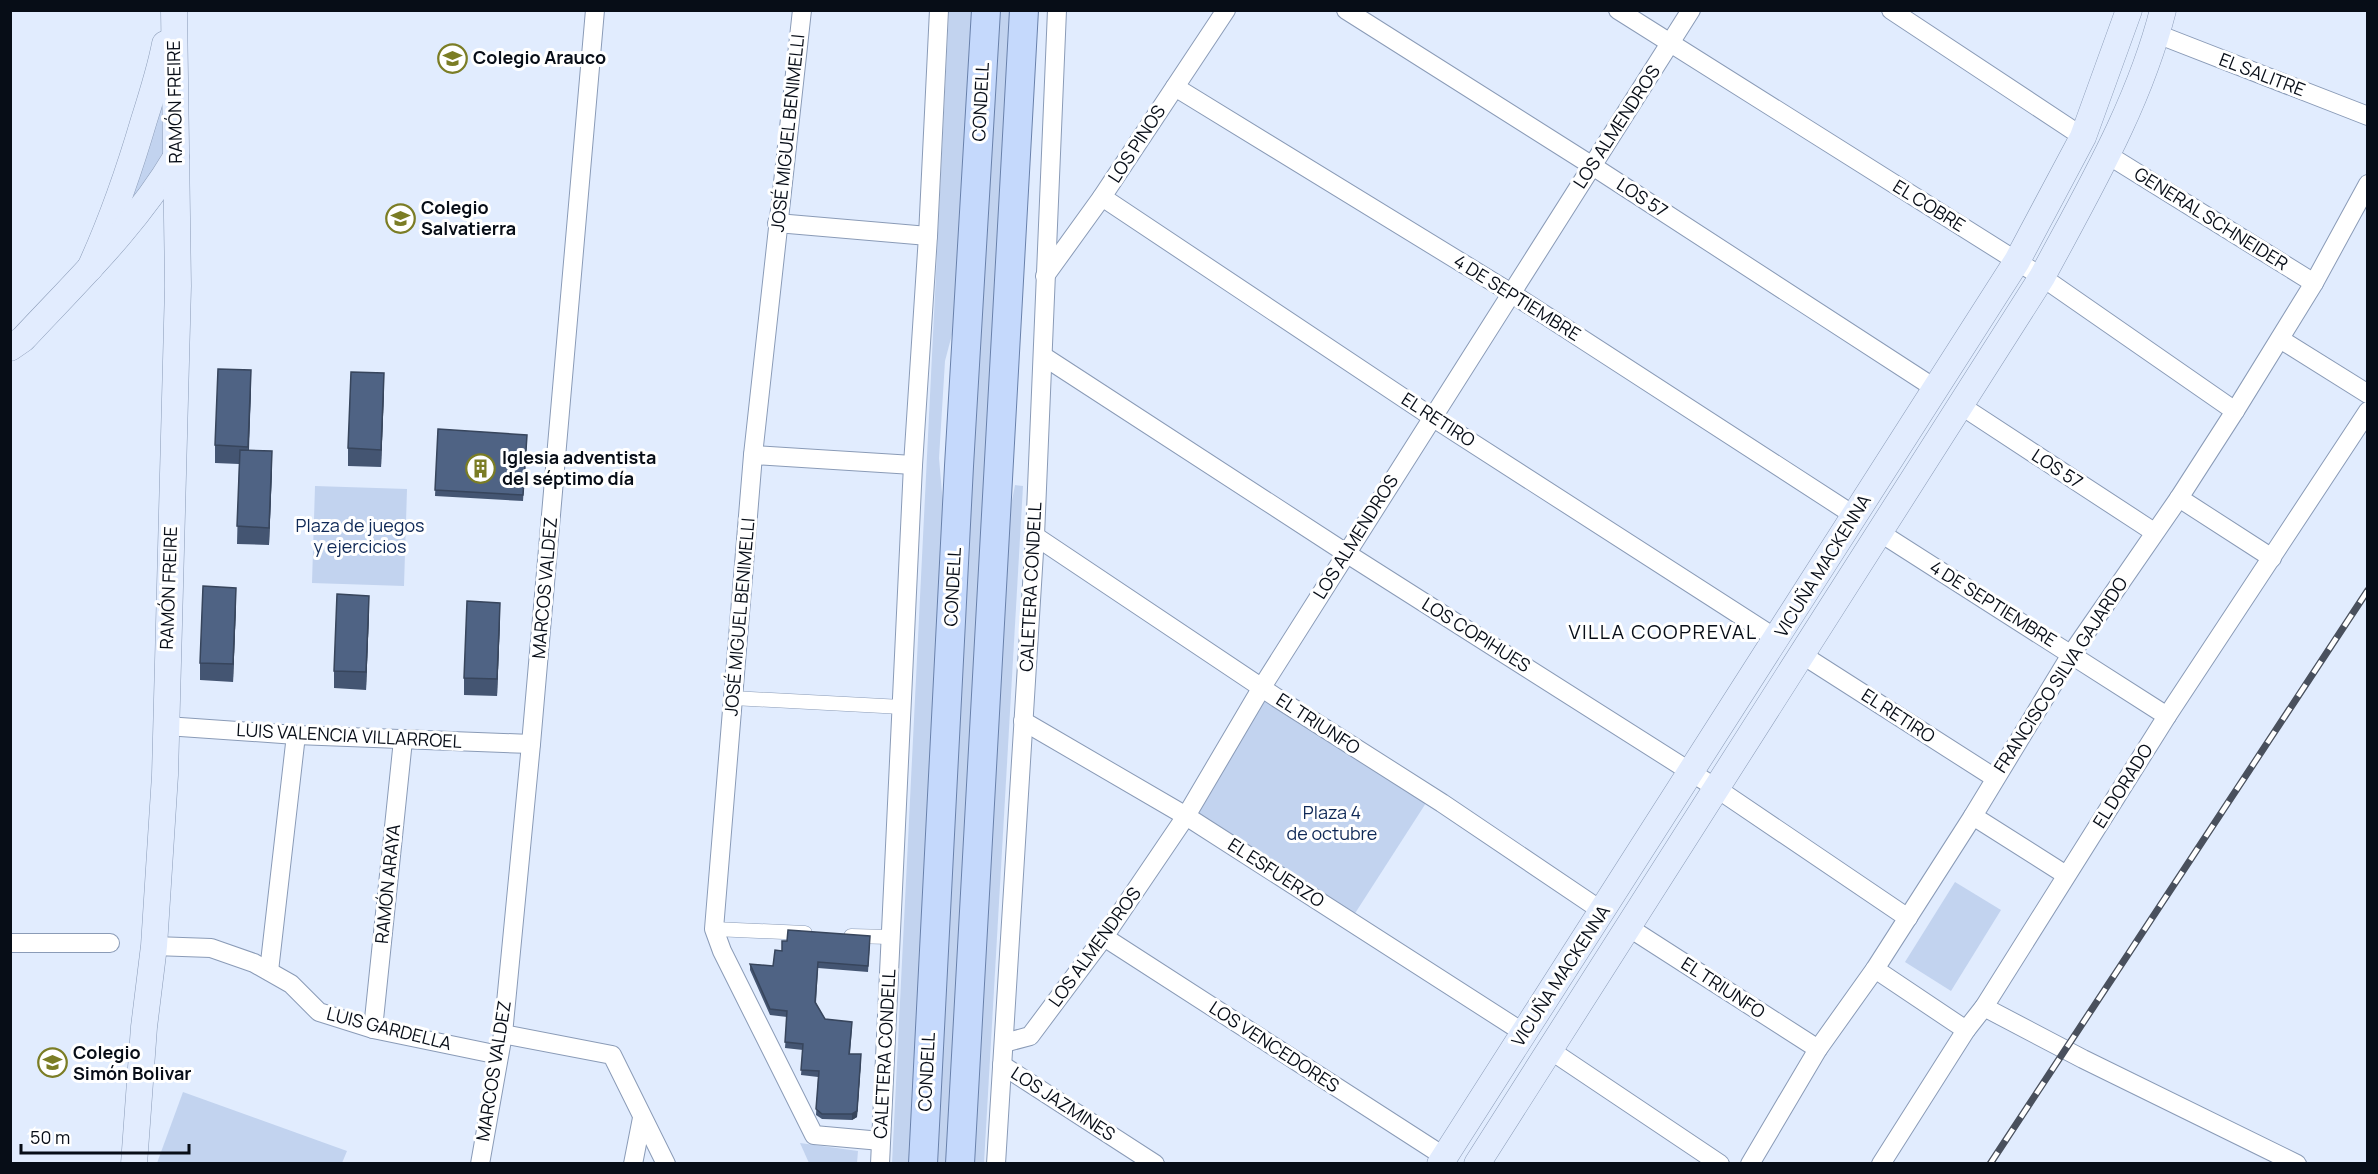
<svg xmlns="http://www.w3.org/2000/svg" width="2378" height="1174" viewBox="0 0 2378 1174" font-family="Manrope,sans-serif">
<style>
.green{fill:#c2d3ef}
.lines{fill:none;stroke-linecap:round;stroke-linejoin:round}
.pedestrian-casing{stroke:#8a9bb7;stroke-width:15}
.minor-casing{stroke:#8a9bb7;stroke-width:20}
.secondary-casing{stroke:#8a9bb7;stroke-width:27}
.primary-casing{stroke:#6981ab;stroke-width:30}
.pedestrian{stroke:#fff;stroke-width:14}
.minor{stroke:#fff;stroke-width:18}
.secondary{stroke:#e2ecfe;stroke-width:26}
.primary{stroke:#c5d9fc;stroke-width:28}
.rail-casing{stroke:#49505d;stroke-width:7}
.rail{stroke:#fff;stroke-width:4.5;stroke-dasharray:14;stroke-linecap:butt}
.wall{fill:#445572}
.shaded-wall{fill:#37455c}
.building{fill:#4f6384;stroke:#37455c;stroke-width:1.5}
.labels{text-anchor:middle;stroke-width:6;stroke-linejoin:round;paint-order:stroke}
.poi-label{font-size:18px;font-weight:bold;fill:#070d17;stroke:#fff;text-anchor:start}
.street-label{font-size:18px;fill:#070d17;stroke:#fff}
.park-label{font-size:18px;fill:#0f2957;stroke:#fff}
.neighbourhood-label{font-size:20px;letter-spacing:1.5px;fill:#070d17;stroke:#fff}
</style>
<rect width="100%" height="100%" fill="#e1ecfe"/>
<!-- green -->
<g class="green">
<polygon points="949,11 974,11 955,323 945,361 939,458 945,528 910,1163 892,1164"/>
<polygon points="995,11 1010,11 947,1163 932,1164"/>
<polygon points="168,89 166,158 123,213"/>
<polygon points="1015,485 1023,486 984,1163 967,1164 1011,506"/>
<polygon points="315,486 407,489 404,586 312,583"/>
<polygon points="1261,697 1426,803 1352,918 1191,811"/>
<polygon points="1955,882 2001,910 1951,991 1905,962"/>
<polygon points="183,1092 347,1151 342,1163 157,1163"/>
<polygon points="800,1143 858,1151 857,1163 809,1163"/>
</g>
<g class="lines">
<defs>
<g id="pedestrian">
<polyline points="733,698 902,707"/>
<polyline points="714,929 805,933"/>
<polyline points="851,936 890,937"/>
</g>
<g id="minor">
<polyline points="802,10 753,455 714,929 722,951 814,1135 881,1141"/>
<polyline points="1346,10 1591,165 1936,389"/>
<polyline points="1618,10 2042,277 2235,411"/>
<polyline points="1891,10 2083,137"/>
<polyline points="2157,34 2368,116"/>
<polyline points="1175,87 1511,293 1855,516"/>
<polyline points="2108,155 2314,283"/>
<polyline points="1102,197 1432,417 1777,639"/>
<polyline points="777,223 928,236"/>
<polyline points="1045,276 1102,197 1226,10"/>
<polyline points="2280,339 2368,394"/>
<polyline points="1043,356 1346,553 1716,788 1908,918"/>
<polyline points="1960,405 2154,532"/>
<polyline points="753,455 913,465"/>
<polyline points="2179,498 2272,558"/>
<polyline points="1879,532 2167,716"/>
<polyline points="1035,536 1277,698 1442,803 1602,911"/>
<polyline points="1801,654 1995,778"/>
<polyline points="1023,721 1186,816 1524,1033"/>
<polyline points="166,726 296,735 531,744"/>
<polyline points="1973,816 2066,875"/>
<polyline points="1628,927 1818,1049"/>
<polyline points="1104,937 1445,1157"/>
<polyline points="10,943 110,943"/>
<polyline points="154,946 211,948 254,963 291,984 319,1012 373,1029 499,1055"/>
<polyline points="1875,969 1966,1030"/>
<polyline points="269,971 296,735"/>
<polyline points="1984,1007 2083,1059 2297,1164"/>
<polyline points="373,1029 403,740"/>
<polyline points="503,1034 612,1055 666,1164"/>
<polyline points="1004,1043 1030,1036 1104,937 1186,816 1262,687 1691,10"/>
<polyline points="1550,1050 1720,1164"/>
<polyline points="1002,1065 1155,1164"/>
<polyline points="480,1164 503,1034 531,744 595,10"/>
<polyline points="633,1164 642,1118"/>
<polyline points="880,1164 913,465 928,236 939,10"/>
<polyline points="996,1164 1035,536 1057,10"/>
<polyline points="1750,1164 1818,1049 1875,969 1973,816 2072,653 2179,498 2235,411 2314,283 2368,184"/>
<polyline points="1881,1164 1966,1030 1984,1007 2167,716 2368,411"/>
</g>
<g id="secondary">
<path d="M90,268C112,220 129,171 144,120C152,95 160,70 165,44"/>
<path d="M10,348L23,339C77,281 136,225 176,157"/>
<polyline points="134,1164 144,1027 154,946 165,775 178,286 174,10"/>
<polyline points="1440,1164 2017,261 2083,137 2129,10"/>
<path d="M1477,1164L2042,277C2088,191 2139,105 2163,10"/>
</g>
<g id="primary">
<polyline points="923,1164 959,466 986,10"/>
<polyline points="960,1164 1024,10"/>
</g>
</defs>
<!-- pedestrian casing -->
<use href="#pedestrian" class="pedestrian-casing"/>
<!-- minor casing -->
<use href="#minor" class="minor-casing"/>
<!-- secondary casing -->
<use href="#secondary" class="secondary-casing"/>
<!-- primary casing -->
<use href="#primary" class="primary-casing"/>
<!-- pedestrian -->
<use href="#pedestrian" class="pedestrian"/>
<!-- minor -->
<use href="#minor" class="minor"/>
<!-- secondary -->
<use href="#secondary" class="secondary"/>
<!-- primary -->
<use href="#primary" class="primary"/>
<defs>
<polyline id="rail" points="1990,1164 2368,590"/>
</defs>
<!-- rail casing -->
<use href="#rail" class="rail-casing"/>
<!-- rail -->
<use href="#rail" class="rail"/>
</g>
<!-- wall -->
<g class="wall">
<polygon points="251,388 249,450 272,469 269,545 237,544 239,464 215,463 215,445"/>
<polygon points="384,391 381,467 348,466 348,448"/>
<polygon points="438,429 527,441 523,501 435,496"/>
<polygon points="236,605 233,682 200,680 200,663"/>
<polygon points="369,613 366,690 334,688 334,671"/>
<polygon points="500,620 497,696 464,695 464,678"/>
<polygon points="870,941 868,972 818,968 816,1003 825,1019 852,1028 850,1054 861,1060 857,1117 852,1120 822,1119 816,1115 818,1077 801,1075 803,1050 785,1048 787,1017 770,1015 750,970 750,964 773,966 782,951"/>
</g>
<!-- shaded-wall -->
<g class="shaded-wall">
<polygon points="251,370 251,388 248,464 248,447"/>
<polygon points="384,373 384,391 381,467 381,450"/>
<polygon points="272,451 272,469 269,545 269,528"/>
<polygon points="236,588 236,605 233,682 233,664"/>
<polygon points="369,596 369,613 366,690 366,672"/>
<polygon points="500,603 500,620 497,696 497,679"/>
<polygon points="861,1060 857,1117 852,1120 852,1114"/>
</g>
<!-- building -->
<g class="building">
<polygon points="218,369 251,370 248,447 215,445"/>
<polygon points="351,372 384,373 381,450 348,448"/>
<polygon points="438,429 527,435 523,495 435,490"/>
<polygon points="240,450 272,451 269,528 237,526"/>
<polygon points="203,586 236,588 233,664 200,663"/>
<polygon points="337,594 369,596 366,672 334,671"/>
<polygon points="467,601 500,603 497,679 464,678"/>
<polygon points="788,930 870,936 868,966 818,962 815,1002 825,1019 852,1022 849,1054 861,1054 857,1111 852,1114 822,1114 816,1109 819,1071 801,1070 803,1044 785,1042 787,1011 770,1009 750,964 773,966 775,950 782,951 782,941 787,941"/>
</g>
<!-- icons -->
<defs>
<symbol id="school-ring" viewBox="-11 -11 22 22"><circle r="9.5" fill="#fff" stroke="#7b7d25" stroke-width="1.5"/><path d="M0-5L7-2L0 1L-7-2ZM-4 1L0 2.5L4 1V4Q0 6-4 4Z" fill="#7b7d25"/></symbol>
<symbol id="building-ring" viewBox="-11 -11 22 22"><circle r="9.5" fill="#fff" stroke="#7b7d25" stroke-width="1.5"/><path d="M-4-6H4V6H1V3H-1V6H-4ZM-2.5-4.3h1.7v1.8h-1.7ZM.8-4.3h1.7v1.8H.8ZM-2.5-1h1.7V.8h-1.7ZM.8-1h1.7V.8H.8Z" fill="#7b7d25"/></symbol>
</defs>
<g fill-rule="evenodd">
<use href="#school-ring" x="436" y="42" width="33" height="33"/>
<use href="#school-ring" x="384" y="202" width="33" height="33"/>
<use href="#building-ring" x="464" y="452" width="33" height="33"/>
<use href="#school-ring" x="36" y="1046" width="33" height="33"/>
</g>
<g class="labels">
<!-- poi labels -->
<g class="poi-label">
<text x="473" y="64">Colegio Arauco</text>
<text x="421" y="214">Colegio<tspan x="421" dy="21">Salvatierra</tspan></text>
<text x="502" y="464">Iglesia adventista<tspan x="502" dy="21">del séptimo día</tspan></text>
<text x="73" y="1059">Colegio<tspan x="73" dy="21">Simón Bolivar</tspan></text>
</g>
<!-- street labels -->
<g class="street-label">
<text transform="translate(2262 75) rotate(21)" y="6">EL SALITRE</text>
<text transform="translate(175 102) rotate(-91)" y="6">RAMÓN FREIRE</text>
<text transform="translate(981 102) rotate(-87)" y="6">CONDELL</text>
<text transform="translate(1617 127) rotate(-57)" y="6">LOS ALMENDROS</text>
<text transform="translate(788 133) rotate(-84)" y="6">JOSÉ MIGUEL BENIMELLI</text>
<text transform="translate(1137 144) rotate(-57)" y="6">LOS PINOS</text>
<text transform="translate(1642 198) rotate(33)" y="6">LOS 57</text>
<text transform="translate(1929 206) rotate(32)" y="6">EL COBRE</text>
<text transform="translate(2211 219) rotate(32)" y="6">GENERAL SCHNEIDER</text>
<text transform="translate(1517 298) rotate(32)" y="6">4 DE SEPTIEMBRE</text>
<text transform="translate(1438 420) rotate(33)" y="6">EL RETIRO</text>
<text transform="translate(2057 469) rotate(33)" y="6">LOS 57</text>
<text transform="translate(1356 537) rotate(-58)" y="6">LOS ALMENDROS</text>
<text transform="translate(1823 566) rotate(-58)" y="6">VICUÑA MACKENNA</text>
<text transform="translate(953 587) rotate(-87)" y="6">CONDELL</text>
<text transform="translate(1031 587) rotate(-87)" y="6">CALETERA CONDELL</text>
<text transform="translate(169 588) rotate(-88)" y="6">RAMÓN FREIRE</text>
<text transform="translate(545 588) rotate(-85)" y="6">MARCOS VALDEZ</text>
<text transform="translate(1993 604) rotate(32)" y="6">4 DE SEPTIEMBRE</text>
<text transform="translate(740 617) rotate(-85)" y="6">JOSÉ MIGUEL BENIMELLI</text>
<text transform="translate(1476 635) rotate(32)" y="6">LOS COPIHUES</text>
<text transform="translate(2061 675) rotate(-57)" y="6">FRANCISCO SILVA GAJARDO</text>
<text transform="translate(1898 716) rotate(33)" y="6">EL RETIRO</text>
<text transform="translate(1318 724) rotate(33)" y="6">EL TRIUNFO</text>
<text transform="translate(349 736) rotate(3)" y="6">LUIS VALENCIA VILLARROEL</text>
<text transform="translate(2123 786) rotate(-58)" y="6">EL DORADO</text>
<text transform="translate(1276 873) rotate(33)" y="6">EL ESFUERZO</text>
<text transform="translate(388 884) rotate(-84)" y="6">RAMÓN ARAYA</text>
<text transform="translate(1095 947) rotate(-54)" y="6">LOS ALMENDROS</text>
<text transform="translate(1561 976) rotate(-57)" y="6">VICUÑA MACKENNA</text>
<text transform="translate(1723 988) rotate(33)" y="6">EL TRIUNFO</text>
<text transform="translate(389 1029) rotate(14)" y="6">LUIS GARDELLA</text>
<text transform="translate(1274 1047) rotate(33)" y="6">LOS VENCEDORES</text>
<text transform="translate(885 1054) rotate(-87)" y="6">CALETERA CONDELL</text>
<text transform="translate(494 1071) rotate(-81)" y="6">MARCOS VALDEZ</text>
<text transform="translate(927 1072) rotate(-87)" y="6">CONDELL</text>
<text transform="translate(1063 1104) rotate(33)" y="6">LOS JAZMINES</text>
</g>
<!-- park labels -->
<g class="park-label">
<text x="360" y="532">Plaza de juegos<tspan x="360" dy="21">y ejercicios</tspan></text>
<text x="1332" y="819">Plaza 4<tspan x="1332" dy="21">de octubre</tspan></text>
</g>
<!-- neighbourhood labels -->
<g class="neighbourhood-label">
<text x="1663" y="639">VILLA COOPREVAL</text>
</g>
</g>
<!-- border -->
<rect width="2378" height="1174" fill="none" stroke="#070d17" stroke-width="24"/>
<!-- scale -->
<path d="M21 1144v9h168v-9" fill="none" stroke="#070d17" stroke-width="3"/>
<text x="30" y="1144" font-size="18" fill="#070d17" stroke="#ffffff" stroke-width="4.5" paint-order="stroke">50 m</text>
</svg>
